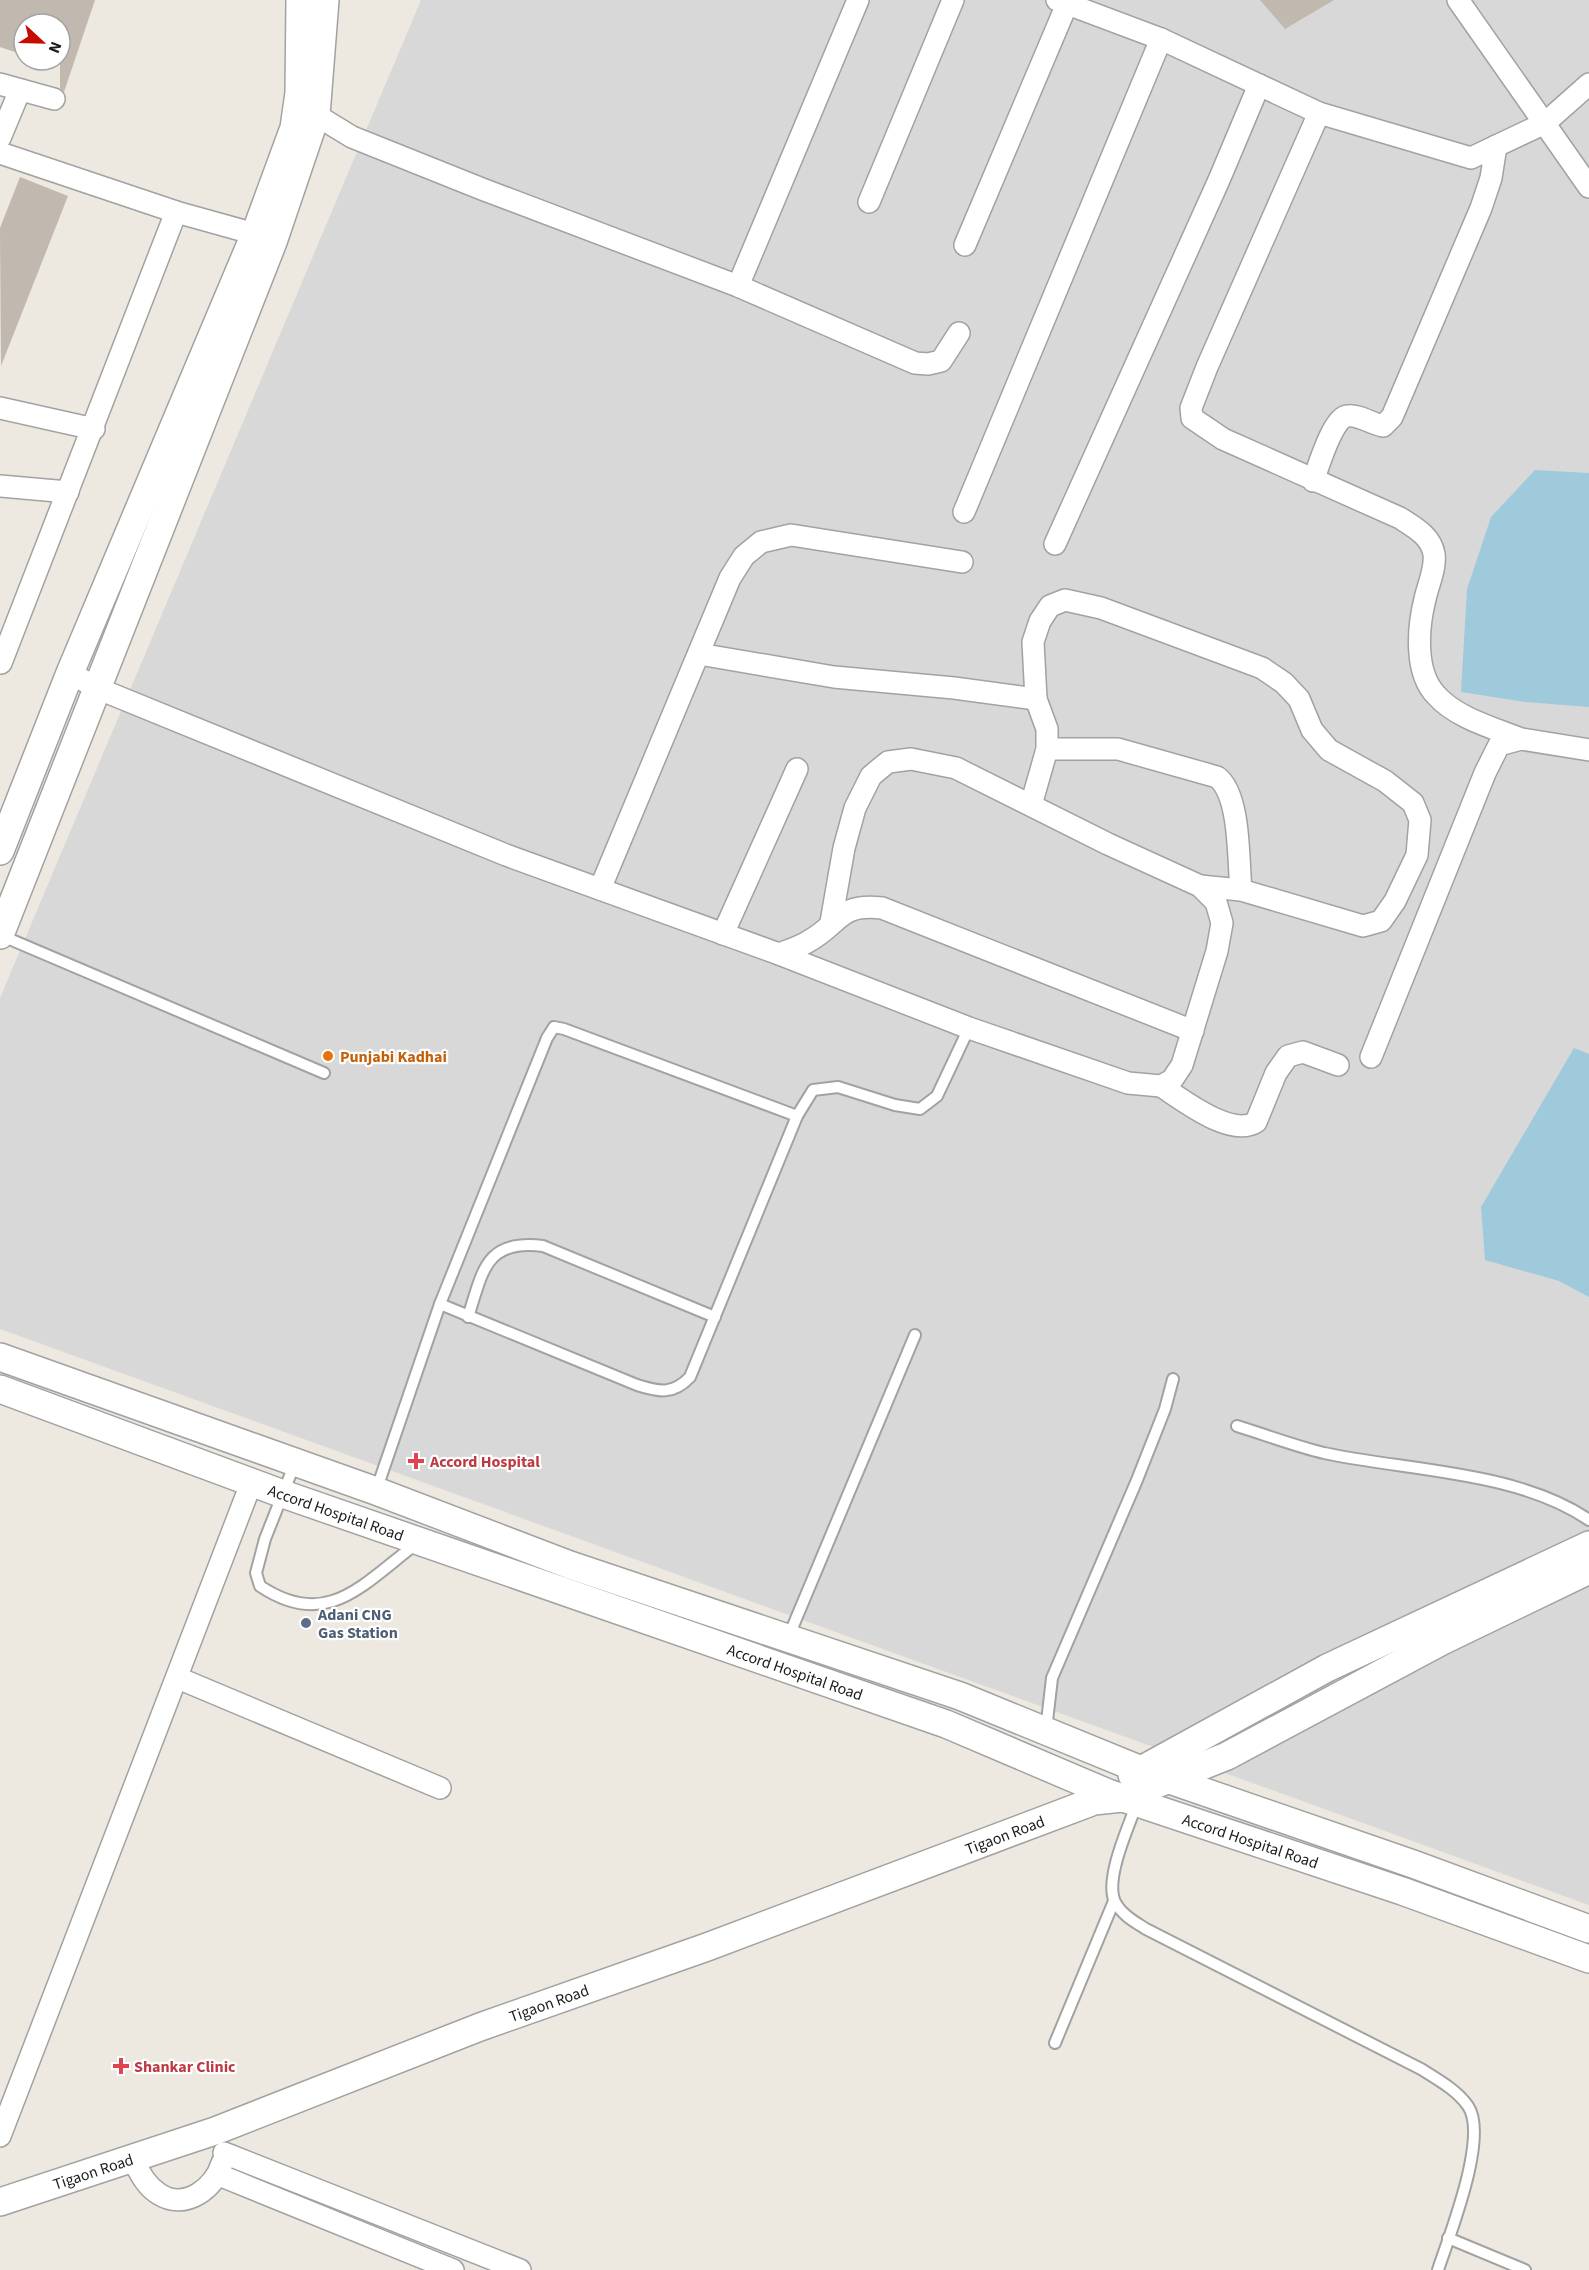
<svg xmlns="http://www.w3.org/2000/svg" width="1589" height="2270" viewBox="0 0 1589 2270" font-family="'Source Sans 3',sans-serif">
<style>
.residential{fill:#d9d8d8}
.water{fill:#9fcadc}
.building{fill:#c1b8b0}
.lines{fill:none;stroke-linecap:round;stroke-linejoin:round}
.service-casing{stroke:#a2a2a2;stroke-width:14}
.minor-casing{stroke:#a2a2a2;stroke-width:24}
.tertiary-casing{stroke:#a2a2a2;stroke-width:30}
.service{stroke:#fff;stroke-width:10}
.minor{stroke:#fff;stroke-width:21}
.tertiary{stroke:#fff;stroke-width:27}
.food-dot{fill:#e8710a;stroke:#fff;stroke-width:2}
.health-dot{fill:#e0444e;stroke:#fff;stroke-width:2}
.service-dot{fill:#5c6f8a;stroke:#fff;stroke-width:2}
.labels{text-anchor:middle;stroke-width:4.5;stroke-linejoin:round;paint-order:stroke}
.food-label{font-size:16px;font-weight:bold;fill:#c56008;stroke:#fff;text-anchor:start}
.health-label{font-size:16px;font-weight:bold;fill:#be3a42;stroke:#fff;text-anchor:start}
.street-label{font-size:16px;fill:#1b1b1b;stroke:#fff}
.service-label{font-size:16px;font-weight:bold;fill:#4e5e75;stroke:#fff;text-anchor:start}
</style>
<rect width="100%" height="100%" fill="#ede9e0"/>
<!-- residential -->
<polygon class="residential" points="421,0 1589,0 1589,1905 0,1329 0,998"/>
<!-- water -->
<g class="water">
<polygon points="1535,470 1589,473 1589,707 1525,702 1461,692 1467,589 1491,517"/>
<polygon points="1574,1048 1589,1054 1589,1297 1559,1281 1485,1260 1481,1207"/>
</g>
<!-- building -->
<g class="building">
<polygon points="0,0 95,0 64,92 60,88 60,24 24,24 24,55 0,47"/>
<polygon points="1260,0 1334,0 1285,29"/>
<polygon points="20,177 68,196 1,366 0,228"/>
</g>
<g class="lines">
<defs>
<g id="service">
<polyline points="0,935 324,1073"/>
<path d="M440,1304L637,1385C659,1392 673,1395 690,1377L797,1116L813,1090L838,1087L895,1105L920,1109L937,1096L969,1028"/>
<path d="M468,1317C483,1271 485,1239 543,1246L715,1317"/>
<path d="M1237,1426C1266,1435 1295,1446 1324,1453C1408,1471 1518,1471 1589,1520"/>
<path d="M295,1463L265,1539L256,1573L260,1586C327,1631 363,1584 416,1544"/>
<polyline points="376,1491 440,1304 547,1038 554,1027 564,1029 797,1116"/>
<polyline points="788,1638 915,1335"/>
<polyline points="1046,1730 1052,1678 1137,1480 1165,1409 1173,1379"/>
<path d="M1137,1803C1129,1826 1104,1879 1115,1902C1122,1915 1135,1922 1146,1929L1421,2069C1437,2079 1457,2090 1468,2106C1489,2137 1449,2236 1438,2270"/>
<polyline points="1055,2043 1114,1901"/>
<polyline points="1448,2238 1525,2270"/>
</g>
<g id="minor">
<polyline points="1057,0 1161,39 1319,113 1471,158 1545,123 1589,84"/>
<polyline points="1458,0 1589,187"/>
<polyline points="0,84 54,99"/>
<path d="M1319,113L1207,367L1191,408L1192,418L1223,439L1400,518C1414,527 1431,536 1434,554C1436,569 1428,585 1425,599C1418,627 1414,672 1436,695C1456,718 1494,728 1521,739"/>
<polyline points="316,115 352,137 482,189 738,286 915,363 928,364 941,361 959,333"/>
<polyline points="0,138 20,90"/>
<polyline points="0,153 176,212 255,234"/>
<polyline points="869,202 953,0"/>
<polyline points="965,245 1067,4"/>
<polyline points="738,286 858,0"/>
<polyline points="0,408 94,429"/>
<path d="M1313,481C1318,468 1333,417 1347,416C1358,414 1372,424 1383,426L1392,417L1481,208L1491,178L1496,146"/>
<polyline points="0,486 68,492"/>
<polyline points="964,512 1161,39"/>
<polyline points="1055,544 1219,180 1259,85"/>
<polyline points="699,654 834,677 954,688 1036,699"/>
<polyline points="1,663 176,212"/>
<path d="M70,673L99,689L506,855L779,954C789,950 800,947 809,941C840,924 838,903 882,908L1193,1031"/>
<path d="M1047,749H1118L1217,777C1241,795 1238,862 1241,890"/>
<polyline points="1031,805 1047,749 1047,729 1036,699 1033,642 1040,621 1050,606 1065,600 1101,608 1262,668 1284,683 1299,699 1312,730 1329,750 1385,781 1413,803 1420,820 1417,855 1395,901 1381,921 1363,926 1241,890 1200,886"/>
<polyline points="600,889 730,578 744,556 761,542 791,535 962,562"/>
<polyline points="723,934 797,769"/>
<polyline points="779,954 969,1028 1128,1083 1161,1086 1172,1080 1182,1065 1217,951 1222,923 1216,902 1200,886 1108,844 956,768 911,759 888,762 871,776 855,808 844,848 831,922"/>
<polyline points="1371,1057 1485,773 1499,745 1521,739 1589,750"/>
<path d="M1161,1086C1183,1100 1231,1138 1256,1122L1276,1073L1288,1056L1303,1052L1338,1065"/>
<polyline points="178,1678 440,1788"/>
<polyline points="0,2136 252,1481"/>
<polyline points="224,2153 520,2270"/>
<path d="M133,2160C140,2173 146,2186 159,2194C185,2211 215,2188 222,2163"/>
<polyline points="219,2175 453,2270"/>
</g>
<g id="tertiary">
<polyline points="0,851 70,673 255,234 294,128 299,93 300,0"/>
<polyline points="0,935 273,242 316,115 325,0"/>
<polyline points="0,1357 376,1491 570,1565 960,1696 1141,1770 1413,1864 1589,1929"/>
<path id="s1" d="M0,1389L283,1494L946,1724L1108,1793L1402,1891L1589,1959"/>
<polyline points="1132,1775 1327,1668 1589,1545"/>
<path id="s2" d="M0,2202L215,2131L480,2027L707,1947L1094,1801L1122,1798L1227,1756L1442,1641L1589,1570"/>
</g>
</defs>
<!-- service casing -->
<use href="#service" class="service-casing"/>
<!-- minor casing -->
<use href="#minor" class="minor-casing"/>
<!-- tertiary casing -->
<use href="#tertiary" class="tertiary-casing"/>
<!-- service -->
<use href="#service" class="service"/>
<!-- minor -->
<use href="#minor" class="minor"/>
<!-- tertiary -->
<use href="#tertiary" class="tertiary"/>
</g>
<!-- markers -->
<circle class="food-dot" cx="328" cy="1056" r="6"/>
<g class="health-dot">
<path d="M413 1452h6v6h6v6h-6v6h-6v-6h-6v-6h6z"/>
<path d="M118 2057h6v6h6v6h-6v6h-6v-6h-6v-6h6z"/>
</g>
<circle class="service-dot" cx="306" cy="1623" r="6"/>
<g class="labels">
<!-- food labels -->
<g class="food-label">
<text x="340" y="1062">Punjabi Kadhai</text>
</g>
<!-- health labels -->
<g class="health-label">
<text x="430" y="1467">Accord Hospital</text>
<text x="134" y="2072">Shankar Clinic</text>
</g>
<!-- street labels -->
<g class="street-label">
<text dy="6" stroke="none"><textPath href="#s1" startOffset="358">Accord Hospital Road</textPath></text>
<text dy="6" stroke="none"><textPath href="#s1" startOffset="844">Accord Hospital Road</textPath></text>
<text dy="6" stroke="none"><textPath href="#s2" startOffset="1070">Tigaon Road</textPath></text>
<text dy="6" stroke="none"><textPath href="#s1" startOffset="1330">Accord Hospital Road</textPath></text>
<text dy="6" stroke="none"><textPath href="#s2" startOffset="584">Tigaon Road</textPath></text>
<text dy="6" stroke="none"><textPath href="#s2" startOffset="98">Tigaon Road</textPath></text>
</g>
<!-- service labels -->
<g class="service-label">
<text x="318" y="1620">Adani CNG<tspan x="318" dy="18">Gas Station</tspan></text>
</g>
</g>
<!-- north arrow -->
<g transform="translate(42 42) rotate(112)"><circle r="28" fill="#ffffff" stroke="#a4a4a4" stroke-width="1.5"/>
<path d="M0-4.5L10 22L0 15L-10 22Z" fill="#c60c00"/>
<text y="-9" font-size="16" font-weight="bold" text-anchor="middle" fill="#1b1b1b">N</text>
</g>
</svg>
